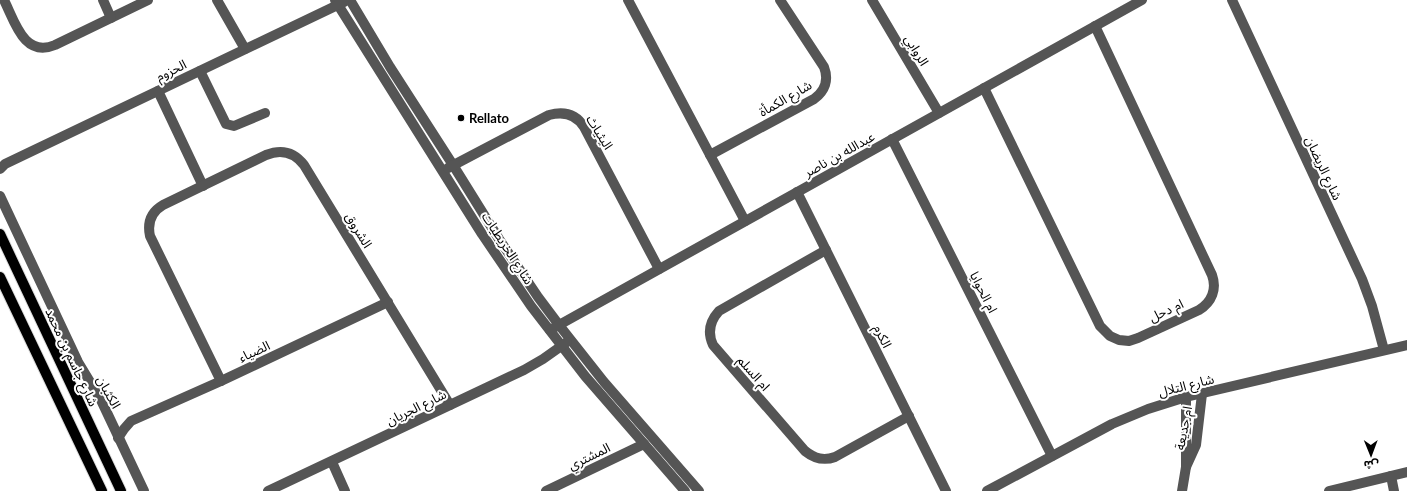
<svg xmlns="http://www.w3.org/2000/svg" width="1407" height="491" viewBox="0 0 1407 491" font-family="Lato,'Noto Sans Arabic',sans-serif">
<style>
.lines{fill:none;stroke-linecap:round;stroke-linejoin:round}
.major-casing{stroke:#dbdbdb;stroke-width:12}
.minor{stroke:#555;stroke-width:10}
.major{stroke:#000;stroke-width:10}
.poi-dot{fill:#000;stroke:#fff;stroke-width:1.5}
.labels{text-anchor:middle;stroke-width:4;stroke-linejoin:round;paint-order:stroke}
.street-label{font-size:13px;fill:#000;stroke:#fff}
.poi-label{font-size:13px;font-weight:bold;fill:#000;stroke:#fff;text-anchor:start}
</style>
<rect width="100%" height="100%" fill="#fff"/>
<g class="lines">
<defs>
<g id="major">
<polyline points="0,234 121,491"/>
<polyline points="0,277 102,491"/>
</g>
</defs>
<!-- major casing -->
<use href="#major" class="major-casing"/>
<!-- minor -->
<g class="minor">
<path d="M4,0C15,22 24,58 55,45L148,0"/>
<polyline points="103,0 111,18"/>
<polyline points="217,0 245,49"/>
<polyline points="335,0 482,234 531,306 585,376 685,491"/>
<polyline points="350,0 390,67 453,165 499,239 538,297 559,325 604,382 699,491"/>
<polyline points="628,0 745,221"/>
<polyline points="872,0 939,113"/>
<polyline points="1232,0 1362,279 1372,306 1384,350"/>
<polyline points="200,71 226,124 234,126 265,113"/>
<path d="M984,88L1100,326L1110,336L1119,340L1129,341L1138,338L1199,310C1212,302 1217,289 1212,275L1095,26"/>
<polyline points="158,91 203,186"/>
<polyline points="892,139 1052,456"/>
<path d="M710,155L814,99C825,91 829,80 824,67L780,0"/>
<path d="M448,168L549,115C564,111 576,114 584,127L659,269"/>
<polyline points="0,169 5,164 344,2"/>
<polyline points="797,192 946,491"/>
<polyline points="0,196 78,362 101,400 144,491"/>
<path d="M826,250L719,311C710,321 707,332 713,345L805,451C815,459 824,461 835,457L909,416"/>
<polyline points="550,330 1142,0"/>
<path d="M221,381L150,236C147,222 151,212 163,205L266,155C281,149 294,152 304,165L450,405"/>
<polyline points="118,438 124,429 131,421 221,381 388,302"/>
<polyline points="332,462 345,491"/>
<polyline points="1186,467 1196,445 1202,394"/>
<polyline points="1391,476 1394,491"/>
<polyline points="268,491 524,370 543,359 567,342"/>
<polyline points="546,491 644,444"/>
<polyline points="987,491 1112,424 1148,409 1186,397 1407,345"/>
<polyline points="1182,491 1186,467 1186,397"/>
<polyline points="1329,491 1407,472"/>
</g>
<!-- major -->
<use href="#major" class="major"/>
</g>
<!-- markers -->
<circle class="poi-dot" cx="461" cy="118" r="4"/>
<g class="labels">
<!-- street labels -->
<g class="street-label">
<text transform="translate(917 50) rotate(59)" y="5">الروابي</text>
<text transform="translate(171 70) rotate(-26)" y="5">الحزوم</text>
<text transform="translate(785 98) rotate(-30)" y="5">شارع الكمأة</text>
<text transform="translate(600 132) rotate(58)" y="5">اليثياث</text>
<text transform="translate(839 154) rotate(-29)" y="5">عبدالله بن ناصر</text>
<text transform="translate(1324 168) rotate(65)" y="5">شارع الريضان</text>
<text transform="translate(359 230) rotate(58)" y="5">الشروق</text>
<text transform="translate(508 248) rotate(57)" y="5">شارع الخريطيات</text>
<text transform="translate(984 292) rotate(63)" y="5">ام الحوايا</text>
<text transform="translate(1166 310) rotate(-25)" y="5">ام دحل</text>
<text transform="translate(883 336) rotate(64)" y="5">الكرم</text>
<text transform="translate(254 351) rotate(-25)" y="5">الضياء</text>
<text transform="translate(72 357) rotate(65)" y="5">شارع جاسم بن محمد</text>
<text transform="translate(754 373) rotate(49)" y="5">ام السلم</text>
<text transform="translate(1186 385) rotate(-14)" y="5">شارع التلال</text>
<text transform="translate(109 392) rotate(61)" y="5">الكثبان</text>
<text transform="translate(416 407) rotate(-26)" y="5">شارع الجريان</text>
<text transform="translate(1183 428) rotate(-79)" y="5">ام جديعة</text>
<text transform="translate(589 456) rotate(-26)" y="5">المشتري</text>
</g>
<!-- poi labels -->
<g class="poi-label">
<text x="469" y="123">Rellato</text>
</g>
</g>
<!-- north arrow -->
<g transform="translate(1371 455) rotate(179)" stroke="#ffffff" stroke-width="3" paint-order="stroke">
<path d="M0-3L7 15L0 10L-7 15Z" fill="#000000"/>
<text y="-6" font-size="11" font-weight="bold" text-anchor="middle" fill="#000000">ش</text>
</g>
</svg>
